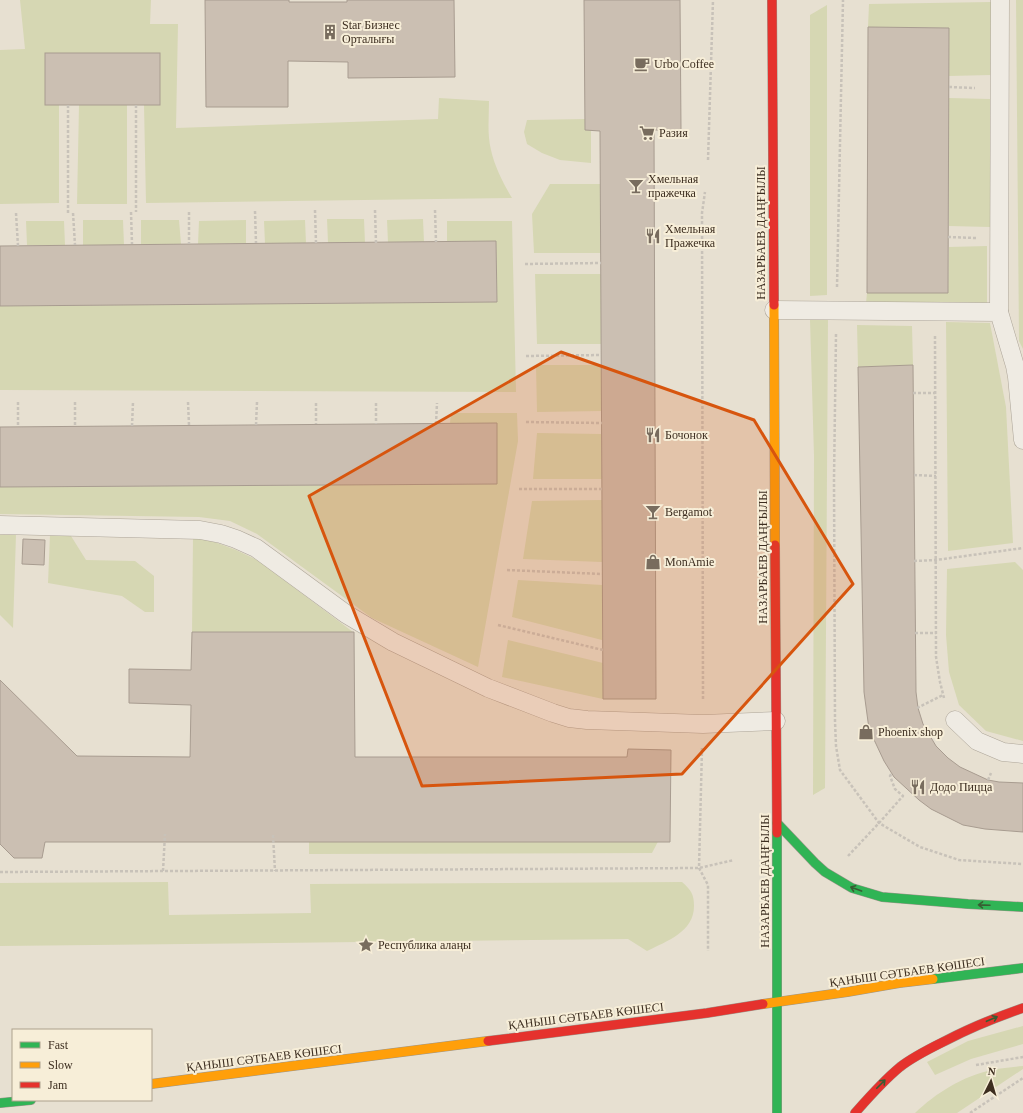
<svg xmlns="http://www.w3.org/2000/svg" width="1023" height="1113" viewBox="0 0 1023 1113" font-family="Georgia,serif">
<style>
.green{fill:#d6d7b3}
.building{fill:#cbbfb2;stroke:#a89c90}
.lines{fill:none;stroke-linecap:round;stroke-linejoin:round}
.lane-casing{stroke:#ada599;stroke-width:19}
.fast-casing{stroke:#9c958a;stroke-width:10}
.slow-casing{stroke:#9c958a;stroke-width:10}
.jam-casing{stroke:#9c958a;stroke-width:10}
.path{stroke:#c8c2b9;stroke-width:2.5;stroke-dasharray:3 2;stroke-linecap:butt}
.lane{stroke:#efebe3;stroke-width:18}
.fast{stroke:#30b455;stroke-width:9}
.slow{stroke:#ff9f0a;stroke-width:9}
.jam{stroke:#e5322d;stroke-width:9}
.oneway{stroke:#385d33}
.marked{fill:#d7550e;fill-opacity:0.2;stroke:#d7550e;stroke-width:3;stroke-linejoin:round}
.labels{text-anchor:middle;stroke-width:4;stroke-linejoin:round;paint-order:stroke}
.poi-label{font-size:12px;fill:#3d2e20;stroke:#f7eed8;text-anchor:start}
.street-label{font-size:12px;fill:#3d2e20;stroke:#f7eed8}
</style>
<rect width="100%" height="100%" fill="#e7e0d1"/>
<!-- green -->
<g class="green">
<path d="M20,0H151L150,24H178L176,128L438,119L439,98L489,101C489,117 487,134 491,150C494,165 504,185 512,198L146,203L144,105H159L45,53V105H59V203L0,204V50L25,49Z"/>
<polygon points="1016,0 1023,0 1023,349 1019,341"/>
<polygon points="991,2 991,75 949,76 949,28 868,27 869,4"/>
<polygon points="827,5 827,295 810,296 810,15"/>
<polygon points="949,98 990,99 990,227 949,226"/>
<polygon points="79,105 127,105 127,204 77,204"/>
<polygon points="585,119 585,130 591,130 591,163 560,160 542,153 527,144 524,132 527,120"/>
<polygon points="550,184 600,184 601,253 534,253 532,214"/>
<polygon points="327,219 364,219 365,243 328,243"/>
<polygon points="423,219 424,242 388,243 387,220"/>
<polygon points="83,220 123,220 124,245 83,245"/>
<polygon points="141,220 179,220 181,244 141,245"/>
<polygon points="246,220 246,243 198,244 199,221"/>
<polygon points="305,220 306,243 265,244 264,221"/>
<polygon points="26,221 64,221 65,245 27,245"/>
<polygon points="447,221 512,221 516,392 0,390 0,306 497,302 496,242 447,242"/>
<polygon points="987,246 987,307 866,303 867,293 948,293 949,247"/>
<polygon points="535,274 601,274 601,344 537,344"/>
<polygon points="828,319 825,788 813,795 814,456 810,320"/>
<polygon points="946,322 990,323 1006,407 1013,543 948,551"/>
<polygon points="857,325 912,326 913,365 858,367"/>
<polygon points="536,365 601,365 602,411 537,412"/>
<polygon points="451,413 517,413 518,441 478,667 372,618 257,534 230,521 199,517 0,514 0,487 497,484 497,423 450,423"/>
<polygon points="537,433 601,434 602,479 533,479"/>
<polygon points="602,500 602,562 523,559 532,501"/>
<polygon points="0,535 16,535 13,628 0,615"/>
<polygon points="50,535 71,536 86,560 135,561 154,576 154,612 145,612 122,596 48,583"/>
<polygon points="193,538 212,541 236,550 259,561 353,632 192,632"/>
<polygon points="1015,562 1023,570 1023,741 986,731 959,705 949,672 946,635 947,569"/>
<polygon points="518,580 602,585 602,640 512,617"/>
<polygon points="508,640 603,663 603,699 502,677"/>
<polygon points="309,834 662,834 652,853 309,854"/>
<path d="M168,882L169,915L311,913L310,884L682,882C691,890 694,894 694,906C694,932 667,941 647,951L628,939L0,946V883Z"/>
<polygon points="1023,1026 1023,1044 971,1059 935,1075 927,1062 968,1041"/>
<path d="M1023,1066V1069L957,1113H915C936,1093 963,1076 992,1070C1002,1068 1013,1067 1023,1066Z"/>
</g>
<!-- building -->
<g class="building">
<polygon points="205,0 289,0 289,2 347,2 347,0 454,0 455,77 348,78 348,62 288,61 288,107 206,107"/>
<polygon points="584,0 680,0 681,130 654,130 656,699 603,699 600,131 585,130"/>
<polygon points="868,27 949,28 948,293 867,293"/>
<rect x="45" y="53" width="115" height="52"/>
<polygon points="496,241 497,302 0,306 0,246"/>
<polygon points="913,365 916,692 918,708 923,724 936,746 948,758 960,767 988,780 999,782 1023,783 1023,832 985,829 963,825 931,809 919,800 894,777 884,761 869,729 864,692 858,367"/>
<polygon points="497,423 497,484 0,487 0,427"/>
<polygon points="23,539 45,540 44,565 22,564"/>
<polygon points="192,632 354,632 355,757 627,757 628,749 671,750 670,842 45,842 42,858 14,858 0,844 0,680 77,756 190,757 191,705 129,703 129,669 191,670"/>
</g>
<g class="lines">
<defs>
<g id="lane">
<polyline points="774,310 999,312 1015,366 1017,377 1023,440"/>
<polyline points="999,312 1000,0"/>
<polyline points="0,525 200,530 221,534 236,539 256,548 346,614 393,642 488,688 553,713 569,718 587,720 703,724 776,721"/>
<polyline points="955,720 977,741 1003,752 1023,754"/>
</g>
<g id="fast">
<polyline points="777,823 815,863 825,872 852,888 882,897 968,904 1023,907"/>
<polyline points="777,833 777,1113"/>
<polyline points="933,979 1023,968"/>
<polyline points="0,1103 31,1100"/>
</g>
<g id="slow">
<polyline points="774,305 775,545"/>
<polyline points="763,1004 847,992 899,983 933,979"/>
<polyline points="151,1084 488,1041"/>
</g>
<g id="jam">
<polyline points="772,0 774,305"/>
<polyline points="775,545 777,833"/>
<polyline points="488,1041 707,1013 763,1004"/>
<path d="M855,1113C869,1097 883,1081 900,1067C914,1056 931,1048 947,1040C972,1027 997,1017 1023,1008"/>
</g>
</defs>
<!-- lane casing -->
<use href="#lane" class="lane-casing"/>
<!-- fast casing -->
<use href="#fast" class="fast-casing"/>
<!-- slow casing -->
<use href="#slow" class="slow-casing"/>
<!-- jam casing -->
<use href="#jam" class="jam-casing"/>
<!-- path -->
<g class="path">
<polyline points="949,87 975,88"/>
<polyline points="68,105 68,213"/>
<polyline points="136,105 136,212"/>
<polyline points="708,160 713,0"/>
<polyline points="315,210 316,243"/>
<polyline points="375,210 376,243"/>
<polyline points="435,210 436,242"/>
<polyline points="255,211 256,243"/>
<polyline points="131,212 132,244"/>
<polyline points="189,212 189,244"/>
<polyline points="16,213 18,246"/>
<polyline points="73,213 75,245"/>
<polyline points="948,237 976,238"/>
<polyline points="525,264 601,263"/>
<polyline points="837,287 843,0"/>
<polyline points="836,334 834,479 835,721 836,746 840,770 879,823 920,847 959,860 1023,864"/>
<polyline points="935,336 936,657 940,682 944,698"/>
<polyline points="526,356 601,355"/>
<polyline points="913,393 935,393"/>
<polyline points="18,402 18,427"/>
<polyline points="75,402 75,426"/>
<polyline points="188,402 189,425"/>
<polyline points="316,403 316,424"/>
<polyline points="376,403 376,424"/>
<polyline points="526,422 602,423"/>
<polyline points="436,424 437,403"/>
<polyline points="256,425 257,402"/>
<polyline points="132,426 133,402"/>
<polyline points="914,475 936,476"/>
<polyline points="519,489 602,489"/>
<polyline points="914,561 936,560 1023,548"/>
<polyline points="507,570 602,574"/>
<polyline points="498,625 603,650"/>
<polyline points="915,633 936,633"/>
<polyline points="703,699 702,213 705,192"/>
<polyline points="917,708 943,695"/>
<polyline points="702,748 699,868 708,885 708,951"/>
<polyline points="988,780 991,773"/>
<polyline points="273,835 275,871"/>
<polyline points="848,856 879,823 903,796 895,789 890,776 892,773"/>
<polyline points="163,871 165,834"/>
<polyline points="0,872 699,868 734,860"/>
<polyline points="976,1065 1023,1057"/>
<polyline points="970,1113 1023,1078"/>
</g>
<!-- lane -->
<use href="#lane" class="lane"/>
<!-- fast -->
<use href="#fast" class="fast"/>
<!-- slow -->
<use href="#slow" class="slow"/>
<!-- jam -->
<use href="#jam" class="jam"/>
</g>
<!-- one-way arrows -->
<defs><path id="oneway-shaft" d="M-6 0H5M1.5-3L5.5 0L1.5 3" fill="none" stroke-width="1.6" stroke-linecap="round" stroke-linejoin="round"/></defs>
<g class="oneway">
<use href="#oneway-shaft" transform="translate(856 889) rotate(-160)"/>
<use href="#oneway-shaft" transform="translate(984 905) rotate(-178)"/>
<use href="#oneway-shaft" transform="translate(992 1019) rotate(-23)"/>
<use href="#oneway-shaft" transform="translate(881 1084) rotate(-45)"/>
</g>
<!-- marked area -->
<path class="marked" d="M561,352L754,420L853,584L682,774L422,786L309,496Z"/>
<!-- icons -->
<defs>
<symbol id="building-bare" viewBox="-9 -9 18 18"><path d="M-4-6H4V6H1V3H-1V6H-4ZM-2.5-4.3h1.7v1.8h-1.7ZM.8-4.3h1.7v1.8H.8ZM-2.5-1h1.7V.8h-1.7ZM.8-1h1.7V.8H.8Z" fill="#786c5e" stroke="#f7eed8" stroke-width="2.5" paint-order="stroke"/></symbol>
<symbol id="cafe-bare" viewBox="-9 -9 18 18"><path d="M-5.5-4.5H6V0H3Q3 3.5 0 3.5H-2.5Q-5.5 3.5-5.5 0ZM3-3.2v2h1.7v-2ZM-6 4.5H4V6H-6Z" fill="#786c5e" stroke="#f7eed8" stroke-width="2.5" paint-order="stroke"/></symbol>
<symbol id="supermarket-bare" viewBox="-9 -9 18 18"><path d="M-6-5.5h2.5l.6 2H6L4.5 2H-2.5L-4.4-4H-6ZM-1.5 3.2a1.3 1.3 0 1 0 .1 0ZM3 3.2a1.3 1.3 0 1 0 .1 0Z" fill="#786c5e" stroke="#f7eed8" stroke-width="2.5" paint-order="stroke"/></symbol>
<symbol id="bar-bare" viewBox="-9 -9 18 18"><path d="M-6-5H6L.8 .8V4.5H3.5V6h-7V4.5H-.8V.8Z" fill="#786c5e" stroke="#f7eed8" stroke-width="2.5" paint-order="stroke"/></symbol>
<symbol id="restaurant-bare" viewBox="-9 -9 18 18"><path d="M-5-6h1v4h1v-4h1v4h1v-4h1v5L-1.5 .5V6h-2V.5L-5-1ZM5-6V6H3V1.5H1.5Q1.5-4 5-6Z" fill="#786c5e" stroke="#f7eed8" stroke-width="2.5" paint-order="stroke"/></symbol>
<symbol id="shop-bare" viewBox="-9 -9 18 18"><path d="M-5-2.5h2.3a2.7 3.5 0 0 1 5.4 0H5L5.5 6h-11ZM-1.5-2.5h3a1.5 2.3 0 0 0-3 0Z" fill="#786c5e" stroke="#f7eed8" stroke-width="2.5" paint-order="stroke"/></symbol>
<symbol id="sight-bare" viewBox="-9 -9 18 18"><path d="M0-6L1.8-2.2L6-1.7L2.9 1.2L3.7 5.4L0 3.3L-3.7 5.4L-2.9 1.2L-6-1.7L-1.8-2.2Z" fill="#786c5e" stroke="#f7eed8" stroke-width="2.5" paint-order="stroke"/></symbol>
</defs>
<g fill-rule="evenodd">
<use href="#building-bare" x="319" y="21" width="22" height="22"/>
<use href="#cafe-bare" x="631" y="53" width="22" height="22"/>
<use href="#supermarket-bare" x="636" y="122" width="22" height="22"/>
<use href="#bar-bare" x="625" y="175" width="22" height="22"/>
<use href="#restaurant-bare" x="642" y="225" width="22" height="22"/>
<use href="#restaurant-bare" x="642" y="424" width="22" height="22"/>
<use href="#bar-bare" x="642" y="501" width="22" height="22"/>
<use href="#shop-bare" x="642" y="551" width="22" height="22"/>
<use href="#shop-bare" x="855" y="721" width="22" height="22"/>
<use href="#restaurant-bare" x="907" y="776" width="22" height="22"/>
<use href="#sight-bare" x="355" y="934" width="22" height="22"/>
</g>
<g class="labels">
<!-- poi labels -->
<g class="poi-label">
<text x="342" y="29">Star Бизнес<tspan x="342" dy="14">Орталығы</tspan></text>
<text x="654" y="68">Urbo Coffee</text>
<text x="659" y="137">Разия</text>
<text x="648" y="183">Хмельная<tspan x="648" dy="14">пражечка</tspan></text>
<text x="665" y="233">Хмельная<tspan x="665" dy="14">Пражечка</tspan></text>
<text x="665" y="439">Бочонок</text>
<text x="665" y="516">Bergamot</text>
<text x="665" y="566">MonAmie</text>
<text x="878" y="736">Phoenix shop</text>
<text x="930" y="791">Додо Пицца</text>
<text x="378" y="949">Республика алаңы</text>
</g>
<!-- street labels -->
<g class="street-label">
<text transform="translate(761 233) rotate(-90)" y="4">НАЗАРБАЕВ ДАҢҒЫЛЫ</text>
<text transform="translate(763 557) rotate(-90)" y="4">НАЗАРБАЕВ ДАҢҒЫЛЫ</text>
<text transform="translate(765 881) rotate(-90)" y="4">НАЗАРБАЕВ ДАҢҒЫЛЫ</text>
<text transform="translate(907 972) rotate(-8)" y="4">ҚАНЫШ СӘТБАЕВ КӨШЕСІ</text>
<text transform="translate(586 1016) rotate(-7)" y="4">ҚАНЫШ СӘТБАЕВ КӨШЕСІ</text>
<text transform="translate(264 1058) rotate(-7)" y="4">ҚАНЫШ СӘТБАЕВ КӨШЕСІ</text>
</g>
</g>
<!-- legend -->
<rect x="12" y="1029" width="140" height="72" fill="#f7eed8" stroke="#ada18e"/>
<rect x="20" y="1042" width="20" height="6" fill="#30b455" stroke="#ada18e"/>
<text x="48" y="1049" font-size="12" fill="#3d2e20">Fast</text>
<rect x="20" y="1062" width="20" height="6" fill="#ff9f0a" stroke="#ada18e"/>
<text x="48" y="1069" font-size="12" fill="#3d2e20">Slow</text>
<rect x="20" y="1082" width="20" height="6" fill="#e5322d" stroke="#ada18e"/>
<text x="48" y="1089" font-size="12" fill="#3d2e20">Jam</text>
<!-- north arrow -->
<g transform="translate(991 1081) rotate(5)" stroke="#f7eed8" stroke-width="3" paint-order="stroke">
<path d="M0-3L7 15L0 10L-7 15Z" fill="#3d2e20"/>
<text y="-6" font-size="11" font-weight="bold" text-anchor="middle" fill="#3d2e20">N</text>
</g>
</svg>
